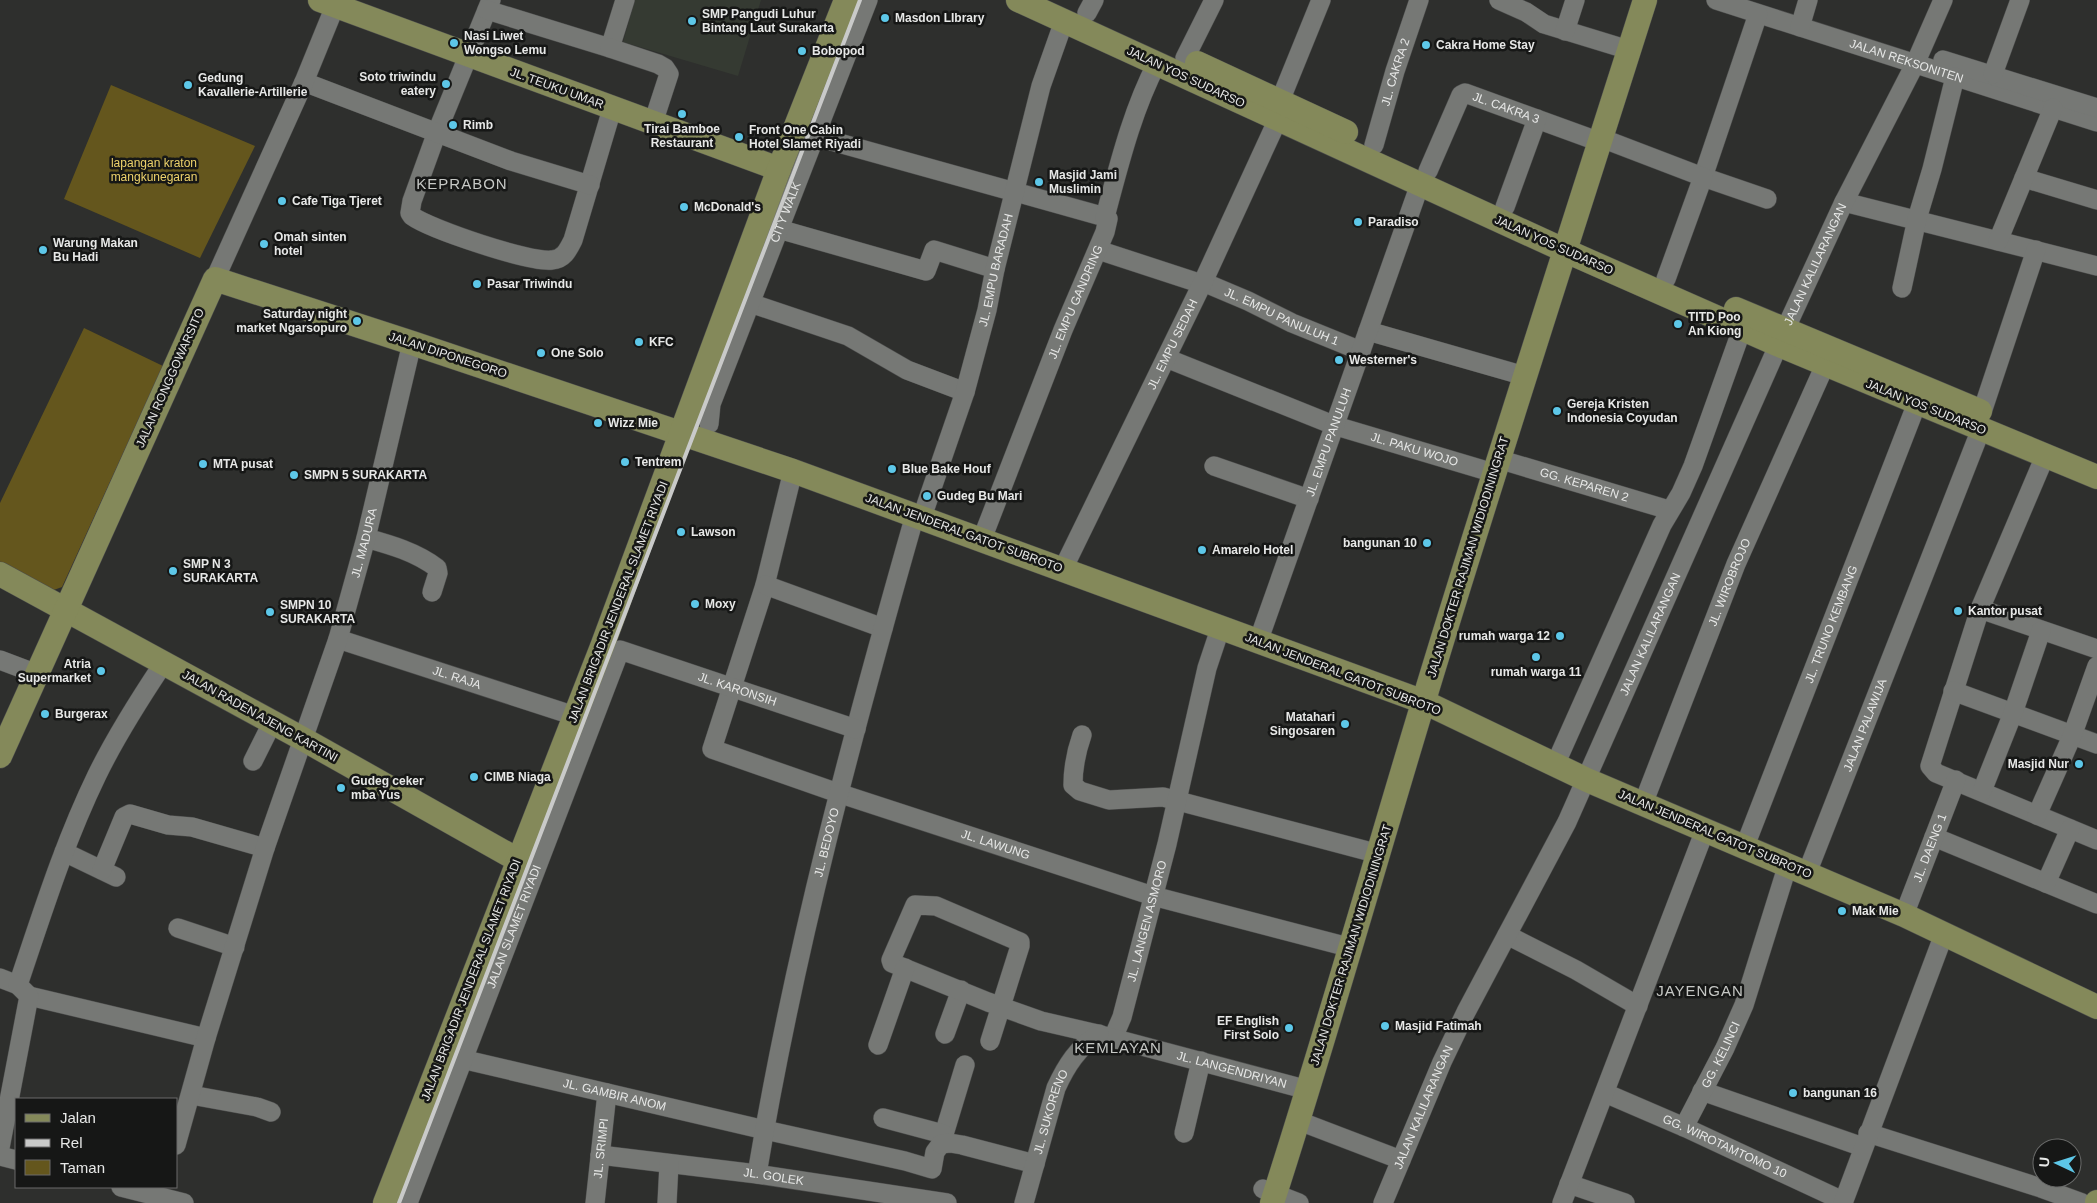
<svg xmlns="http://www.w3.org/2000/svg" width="2097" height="1203" viewBox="0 0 2097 1203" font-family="Helvetica,sans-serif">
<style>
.built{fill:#353a32}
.green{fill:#64561d}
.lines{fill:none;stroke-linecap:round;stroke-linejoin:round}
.minor-casing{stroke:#4c4d4c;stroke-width:20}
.major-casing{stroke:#4c4d4c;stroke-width:25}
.minor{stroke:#767875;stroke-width:19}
.major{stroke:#84895a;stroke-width:24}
.rail{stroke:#c9cac9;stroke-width:4}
.poi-dot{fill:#5dc7e8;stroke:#161716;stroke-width:2}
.labels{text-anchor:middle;stroke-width:5;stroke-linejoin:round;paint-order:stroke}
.poi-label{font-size:12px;font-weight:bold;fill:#e7e8e7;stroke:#161716;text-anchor:start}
.street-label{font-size:12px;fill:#e7e8e7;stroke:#161716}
.park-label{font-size:12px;fill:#edd26b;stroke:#161716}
.quarter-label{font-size:15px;letter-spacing:1px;fill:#c6c8c5;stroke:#161716}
</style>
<rect width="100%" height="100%" fill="#2e2f2d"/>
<!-- built -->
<polygon class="built" points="635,0 761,0 738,76 623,42"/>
<!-- green -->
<g class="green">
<polygon points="111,85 255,146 200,258 64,199"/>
<polygon points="84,328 163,366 62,587 51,591 0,562 0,503"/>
</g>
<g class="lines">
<defs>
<g id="minor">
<path d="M491,0L437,132L412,201L410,213L412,216C430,229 530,263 552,260C564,259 568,250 573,240L612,109"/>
<polyline points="1499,0 1526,12 1544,24 1629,50"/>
<path id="s1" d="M1716,0L2097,122"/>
<polyline points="487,10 610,48 625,0"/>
<polyline points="1087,13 1094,0"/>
<polyline points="1758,14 1703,177 1767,199"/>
<polyline points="1800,27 1808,0"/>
<polyline points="1565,31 1575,0"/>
<polyline points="610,48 658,64 665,68 669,74 653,123"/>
<polyline points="1185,58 1214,0"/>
<polyline points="1943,60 2097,108"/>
<polyline points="1993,74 2020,0"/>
<polyline points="304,82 511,161 590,185"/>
<polyline points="1280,101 1321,0"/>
<polyline points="803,133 1105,217"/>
<polyline points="1601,138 1703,177 1666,279"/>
<path id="s2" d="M1374,145L1395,71L1419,0"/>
<path id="s3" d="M1428,171L1461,95L1465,93L1600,142"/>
<polyline points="2024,178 2097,200"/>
<polyline points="1844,202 2097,266"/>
<polyline points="1505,207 1537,119"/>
<polyline points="768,226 926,271 934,250 995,269"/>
<polyline points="1998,241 2053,108"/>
<polyline points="1098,250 1202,284"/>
<polyline points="215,279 304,82 335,6"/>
<path id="s4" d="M1203,282L1248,301L1292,323L1361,351"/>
<polyline points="1902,288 1917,219 1932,169 1955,77"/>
<polyline points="738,299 848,336 907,370 965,392"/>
<polyline points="1368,331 1525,376"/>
<path id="s5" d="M1166,358L1336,426L1494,473"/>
<polyline points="1982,412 2036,250"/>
<path id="s6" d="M709,424L711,404L868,0"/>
<polyline points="2045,456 1980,609 1930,766 1936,773 2097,840"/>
<path id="s7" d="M1498,459L1669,510"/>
<polyline points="1214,466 1309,499"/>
<path id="s8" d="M793,471L765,585L712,749L838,793L1153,896L1352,948"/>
<path id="s9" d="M922,517L965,392L987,310L995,269L1041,86L1064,21"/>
<path d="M366,538C391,545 416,552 437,568L438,573L432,592"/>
<path id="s10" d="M982,539L1063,330L1105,232L1108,219L1105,217C1119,165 1132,111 1157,63"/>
<path id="s11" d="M1063,569L1203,282L1278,119"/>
<polyline points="765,585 883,628"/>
<polyline points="1980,609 2097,649"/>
<path id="s12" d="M338,639L575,716"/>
<path id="s13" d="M1258,642L1420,184"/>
<polyline points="0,660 37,674"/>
<polyline points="1953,691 2097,744"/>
<path d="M1082,735C1076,752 1073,768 1073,785L1080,791L1109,800L1163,797L1379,854"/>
<polyline points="253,761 272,723"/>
<polyline points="1555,765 1662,525 1681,493 1693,466 1742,329"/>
<polyline points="1982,791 2013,713 2041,631"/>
<path id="s14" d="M1643,804L1736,564L1825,365"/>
<polyline points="2037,815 2072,736 2097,666"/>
<polyline points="1934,837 2097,904"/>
<path id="s15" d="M1745,846L1917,403"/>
<polyline points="64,852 116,877"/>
<polyline points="102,870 124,817 130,814 168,825 192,827 265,848"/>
<path id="s16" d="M1807,873L1981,429"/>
<polyline points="2046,883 2070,829"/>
<path id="s17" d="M1904,915L1956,780"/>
<polyline points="178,928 235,947"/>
<polyline points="1507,935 1576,970 1638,1006"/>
<polyline points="0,978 18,985"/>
<polyline points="29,996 206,1038"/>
<polyline points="945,1034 961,990"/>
<path id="s18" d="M1113,1038L1122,1017L1167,844L1207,668L1221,626"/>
<path id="s19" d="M990,1041L1020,946V942L936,906L915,905L891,960L892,963L988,1002L1041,1021L1093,1033L1308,1090"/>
<polyline points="878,1045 905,968"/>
<path id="s20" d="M453,1057L765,1130L905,1161L932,1169L935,1152L941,1144L965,1065"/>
<polyline points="1702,1091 1863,1147"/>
<path id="s21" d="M1605,1093L1684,1127L1843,1201"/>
<polyline points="191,1095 257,1107 271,1112"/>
<polyline points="883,1118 943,1134"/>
<polyline points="1299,1121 1401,1160"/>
<path id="s22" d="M1684,1127L1725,1048L1744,1005L1788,864"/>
<polyline points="1184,1133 1201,1061"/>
<polyline points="1868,1133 2041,1188 2082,1203"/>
<polyline points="941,1144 950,1143 962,1145 1035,1164"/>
<path id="s23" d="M176,1145L206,1038L265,848L338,639L366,538L412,343"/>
<path d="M0,1148L29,996L18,985C42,914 64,843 97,775C116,736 139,700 163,664"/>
<path id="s24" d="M600,1155L757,1174L947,1203"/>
<polyline points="0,1156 16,1160"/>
<path id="s25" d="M757,1174C794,951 853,732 915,515"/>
<polyline points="1569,1184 1625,1203"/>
<polyline points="121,1187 184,1203"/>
<polyline points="1263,1189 1299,1203"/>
<path id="s26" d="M408,1203L620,650L856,729"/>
<path id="s27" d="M595,1203L607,1093"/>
<polyline points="667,1203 669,1164"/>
<path id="s28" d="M1024,1203L1056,1088C1066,1066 1078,1047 1099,1034"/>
<path id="s29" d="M1383,1203L1442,1062L1466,1012L1567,822L1785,330L1844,202L1915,64L1943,0"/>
<polyline points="1562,1203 1705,830"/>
<polyline points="1843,1203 1944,934"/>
</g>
<g id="major">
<polyline points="320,0 779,169"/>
<polyline points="1018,0 1566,251 1779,345 2097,477"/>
<polyline points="1197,63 1346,132"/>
<polyline points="1736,309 1980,411"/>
<polyline points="0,574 303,739 518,860"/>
<polyline points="0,756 215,279 412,343 793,471 1424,702 1587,780 1904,915 2097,1007"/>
<polyline points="385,1203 603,644 779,169 846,0"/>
<path d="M1272,1203C1326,1036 1373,868 1424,700C1495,466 1571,233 1645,0"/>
<polyline points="2097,1203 2097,1202"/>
</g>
</defs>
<!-- minor casing -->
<use href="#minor" class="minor-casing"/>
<!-- major casing -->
<use href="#major" class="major-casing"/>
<!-- minor -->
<use href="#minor" class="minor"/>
<!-- major -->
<use href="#major" class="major"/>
<!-- rail -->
<polyline class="rail" points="399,1203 860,0"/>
</g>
<!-- markers -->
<g class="poi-dot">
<circle cx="885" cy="18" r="5"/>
<circle cx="692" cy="21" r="5"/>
<circle cx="454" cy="43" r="5"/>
<circle cx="1426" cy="45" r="5"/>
<circle cx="802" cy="51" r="5"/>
<circle cx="446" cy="84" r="5"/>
<circle cx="188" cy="85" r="5"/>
<circle cx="682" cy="114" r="5"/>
<circle cx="453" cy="125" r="5"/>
<circle cx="739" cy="137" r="5"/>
<circle cx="1039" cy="182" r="5"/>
<circle cx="282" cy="201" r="5"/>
<circle cx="684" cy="207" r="5"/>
<circle cx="1358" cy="222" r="5"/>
<circle cx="264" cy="244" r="5"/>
<circle cx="43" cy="250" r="5"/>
<circle cx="477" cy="284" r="5"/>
<circle cx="357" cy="321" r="5"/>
<circle cx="1678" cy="324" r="5"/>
<circle cx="639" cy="342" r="5"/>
<circle cx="541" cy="353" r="5"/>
<circle cx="1339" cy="360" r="5"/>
<circle cx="1557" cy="411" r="5"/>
<circle cx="598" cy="423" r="5"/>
<circle cx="625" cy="462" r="5"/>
<circle cx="203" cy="464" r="5"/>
<circle cx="892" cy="469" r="5"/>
<circle cx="294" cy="475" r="5"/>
<circle cx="927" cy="496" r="5"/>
<circle cx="681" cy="532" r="5"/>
<circle cx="1427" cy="543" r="5"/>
<circle cx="1202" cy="550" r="5"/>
<circle cx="173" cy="571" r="5"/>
<circle cx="695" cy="604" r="5"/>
<circle cx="1958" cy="611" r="5"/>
<circle cx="270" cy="612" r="5"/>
<circle cx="1560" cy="636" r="5"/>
<circle cx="1536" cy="657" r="5"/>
<circle cx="101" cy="671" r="5"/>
<circle cx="45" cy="714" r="5"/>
<circle cx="1345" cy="724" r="5"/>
<circle cx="2079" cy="764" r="5"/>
<circle cx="474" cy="777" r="5"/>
<circle cx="341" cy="788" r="5"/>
<circle cx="1842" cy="911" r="5"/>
<circle cx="1385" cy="1026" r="5"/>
<circle cx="1289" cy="1028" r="5"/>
<circle cx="1793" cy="1093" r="5"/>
</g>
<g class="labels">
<!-- poi labels -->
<g class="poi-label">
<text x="702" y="18">SMP Pangudi Luhur<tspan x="702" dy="14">Bintang Laut Surakarta</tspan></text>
<text x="895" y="22">Masdon LIbrary</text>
<text x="464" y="40">Nasi Liwet<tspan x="464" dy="14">Wongso Lemu</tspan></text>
<text x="1436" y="49">Cakra Home Stay</text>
<text x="812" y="55">Bobopod</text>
<text x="436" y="81" text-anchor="end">Soto triwindu<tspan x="436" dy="14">eatery</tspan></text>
<text x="198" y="82">Gedung<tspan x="198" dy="14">Kavallerie-Artillerie</tspan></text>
<text x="463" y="129">Rimb</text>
<text x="682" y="133" text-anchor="middle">Tirai Bamboe<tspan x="682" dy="14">Restaurant</tspan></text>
<text x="749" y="134">Front One Cabin<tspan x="749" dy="14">Hotel Slamet Riyadi</tspan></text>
<text x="1049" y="179">Masjid Jami<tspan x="1049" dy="14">Muslimin</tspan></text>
<text x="292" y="205">Cafe Tiga Tjeret</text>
<text x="694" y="211">McDonald's</text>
<text x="1368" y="226">Paradiso</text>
<text x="274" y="241">Omah sinten<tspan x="274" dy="14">hotel</tspan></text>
<text x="53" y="247">Warung Makan<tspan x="53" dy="14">Bu Hadi</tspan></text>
<text x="487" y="288">Pasar Triwindu</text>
<text x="347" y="318" text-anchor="end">Saturday night<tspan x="347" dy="14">market Ngarsopuro</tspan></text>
<text x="1688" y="321">TITD Poo<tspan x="1688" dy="14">An Kiong</tspan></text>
<text x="649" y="346">KFC</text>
<text x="551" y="357">One Solo</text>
<text x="1349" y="364">Westerner's</text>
<text x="1567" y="408">Gereja Kristen<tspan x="1567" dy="14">Indonesia Coyudan</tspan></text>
<text x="608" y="427">Wizz Mie</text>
<text x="635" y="466">Tentrem</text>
<text x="213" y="468">MTA pusat</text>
<text x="902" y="473">Blue Bake Houf</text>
<text x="304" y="479">SMPN 5 SURAKARTA</text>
<text x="937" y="500">Gudeg Bu Mari</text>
<text x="691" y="536">Lawson</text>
<text x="1417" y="547" text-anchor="end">bangunan 10</text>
<text x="1212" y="554">Amarelo Hotel</text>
<text x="183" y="568">SMP N 3<tspan x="183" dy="14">SURAKARTA</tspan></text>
<text x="705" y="608">Moxy</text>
<text x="280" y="609">SMPN 10<tspan x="280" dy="14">SURAKARTA</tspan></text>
<text x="1968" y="615">Kantor pusat</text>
<text x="1550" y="640" text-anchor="end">rumah warga 12</text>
<text x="91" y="668" text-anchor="end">Atria<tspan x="91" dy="14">Supermarket</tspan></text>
<text x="1536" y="676" text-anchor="middle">rumah warga 11</text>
<text x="55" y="718">Burgerax</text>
<text x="1335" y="721" text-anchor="end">Matahari<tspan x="1335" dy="14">Singosaren</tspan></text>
<text x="2069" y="768" text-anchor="end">Masjid Nur</text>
<text x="484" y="781">CIMB Niaga</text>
<text x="351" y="785">Gudeg ceker<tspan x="351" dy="14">mba Yus</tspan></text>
<text x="1852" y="915">Mak Mie</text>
<text x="1279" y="1025" text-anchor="end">EF English<tspan x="1279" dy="14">First Solo</tspan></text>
<text x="1395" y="1030">Masjid Fatimah</text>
<text x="1803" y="1097">bangunan 16</text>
</g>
<!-- street labels -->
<g class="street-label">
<text dy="4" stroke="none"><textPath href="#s1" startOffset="200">JALAN REKSONITEN</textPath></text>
<text dy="4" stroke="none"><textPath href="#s2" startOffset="76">JL. CAKRA 2</textPath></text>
<text transform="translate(1186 77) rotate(25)" y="4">JALAN YOS SUDARSO</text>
<text transform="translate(557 88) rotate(20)" y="4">JL. TEUKU UMAR</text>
<text dy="4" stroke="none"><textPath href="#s3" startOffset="131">JL. CAKRA 3</textPath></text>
<text dy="4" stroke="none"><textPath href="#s6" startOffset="226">CITY WALK</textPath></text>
<text transform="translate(1554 245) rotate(24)" y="4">JALAN YOS SUDARSO</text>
<text dy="4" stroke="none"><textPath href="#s29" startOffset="1034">JALAN KALILARANGAN</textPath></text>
<text dy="4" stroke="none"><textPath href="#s9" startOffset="258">JL. EMPU BARADAH</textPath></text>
<text dy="4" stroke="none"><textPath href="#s10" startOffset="255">JL. EMPU GANDRING</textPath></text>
<text dy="4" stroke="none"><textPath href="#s4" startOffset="86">JL. EMPU PANULUH 1</textPath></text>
<text dy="4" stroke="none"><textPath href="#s11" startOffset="250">JL. EMPU SEDAH</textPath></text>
<text transform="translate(448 355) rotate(18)" y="4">JALAN DIPONEGORO</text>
<text transform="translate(170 378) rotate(-66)" y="4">JALAN RONGGOWARSITO</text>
<text transform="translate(1926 407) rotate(22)" y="4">JALAN YOS SUDARSO</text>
<text dy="4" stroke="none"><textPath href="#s13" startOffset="212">JL. EMPU PANULUH</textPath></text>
<text dy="4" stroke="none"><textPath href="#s5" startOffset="265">JL. PAKU WOJO</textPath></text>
<text dy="4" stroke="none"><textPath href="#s7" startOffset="90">GG. KEPAREN 2</textPath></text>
<text transform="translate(964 533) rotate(20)" y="4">JALAN JENDERAL GATOT SUBROTO</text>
<text dy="4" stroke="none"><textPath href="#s23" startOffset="631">JL. MADURA</textPath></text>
<text transform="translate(1468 557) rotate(-73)" y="4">JALAN DOKTER RAJIMAN WIDIODININGRAT</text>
<text dy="4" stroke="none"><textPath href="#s14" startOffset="238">JL. WIROBROJO</textPath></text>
<text transform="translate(618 602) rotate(-69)" y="4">JALAN BRIGADIR JENDERAL SLAMET RIYADI</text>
<text dy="4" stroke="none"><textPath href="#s15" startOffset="238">JL. TRUNO KEMBANG</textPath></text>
<text dy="4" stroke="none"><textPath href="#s29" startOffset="629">JALAN KALILARANGAN</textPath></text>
<text transform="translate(1343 674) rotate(21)" y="4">JALAN JENDERAL GATOT SUBROTO</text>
<text dy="4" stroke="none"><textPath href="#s12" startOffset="125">JL. RAJA</textPath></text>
<text dy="4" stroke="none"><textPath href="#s26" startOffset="716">JL. KARONSIH</textPath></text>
<text transform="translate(260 716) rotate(29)" y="4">JALAN RADEN AJENG KARTINI</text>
<text dy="4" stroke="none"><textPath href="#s16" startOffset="159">JALAN PALAWIJA</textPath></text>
<text transform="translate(1715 834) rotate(23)" y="4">JALAN JENDERAL GATOT SUBROTO</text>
<text dy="4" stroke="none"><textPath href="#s25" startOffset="339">JL. BEDOYO</textPath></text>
<text dy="4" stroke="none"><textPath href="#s8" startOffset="589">JL. LAWUNG</textPath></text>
<text dy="4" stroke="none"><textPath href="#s17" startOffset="72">JL. DAENG 1</textPath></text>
<text dy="4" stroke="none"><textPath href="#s18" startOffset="122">JL. LANGEN ASMORO</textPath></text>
<text dy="4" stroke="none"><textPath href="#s26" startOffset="296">JALAN SLAMET RIYADI</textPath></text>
<text transform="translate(1351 945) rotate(-73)" y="4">JALAN DOKTER RAJIMAN WIDIODININGRAT</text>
<text transform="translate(471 980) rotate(-69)" y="4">JALAN BRIGADIR JENDERAL SLAMET RIYADI</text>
<text dy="4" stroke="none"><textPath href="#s22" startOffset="81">GG. KELINCI</textPath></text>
<text dy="4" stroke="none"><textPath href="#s19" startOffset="636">JL. LANGENDRIYAN</textPath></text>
<text dy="4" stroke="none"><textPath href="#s20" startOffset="166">JL. GAMBIR ANOM</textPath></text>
<text dy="4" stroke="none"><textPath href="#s29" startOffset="104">JALAN KALILARANGAN</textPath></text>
<text dy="4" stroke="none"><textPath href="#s28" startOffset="95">JL. SUKORENO</textPath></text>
<text dy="4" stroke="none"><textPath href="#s21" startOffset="131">GG. WIROTAMTOMO 10</textPath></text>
<text dy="4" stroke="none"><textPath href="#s27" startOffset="55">JL. SRIMPI</textPath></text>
<text dy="4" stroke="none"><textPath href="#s24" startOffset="175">JL. GOLEK</textPath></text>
</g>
<!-- park labels -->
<g class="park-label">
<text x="154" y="167">lapangan kraton<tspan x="154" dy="14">mangkunegaran</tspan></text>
</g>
<!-- quarter labels -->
<g class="quarter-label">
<text x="462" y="189">KEPRABON</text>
<text x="1700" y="996">JAYENGAN</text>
<text x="1118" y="1053">KEMLAYAN</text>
</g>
</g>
<!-- legend -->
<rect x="15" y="1098" width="162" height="90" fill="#161716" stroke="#6a6b6a"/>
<rect x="25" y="1114" width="25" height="8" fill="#84895a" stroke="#6a6b6a"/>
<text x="60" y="1123" font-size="15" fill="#e7e8e7">Jalan</text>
<rect x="25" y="1139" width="25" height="8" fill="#c9cac9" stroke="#6a6b6a"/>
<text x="60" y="1148" font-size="15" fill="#e7e8e7">Rel</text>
<rect x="25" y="1160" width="25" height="15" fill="#64561d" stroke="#6a6b6a"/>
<text x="60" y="1173" font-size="15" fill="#e7e8e7">Taman</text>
<!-- north arrow -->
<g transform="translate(2057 1163) rotate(274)"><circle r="24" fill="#161716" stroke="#6a6b6a"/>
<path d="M0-4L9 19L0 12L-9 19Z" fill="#5dc7e8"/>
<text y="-8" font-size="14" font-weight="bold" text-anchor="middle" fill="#e7e8e7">U</text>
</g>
</svg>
